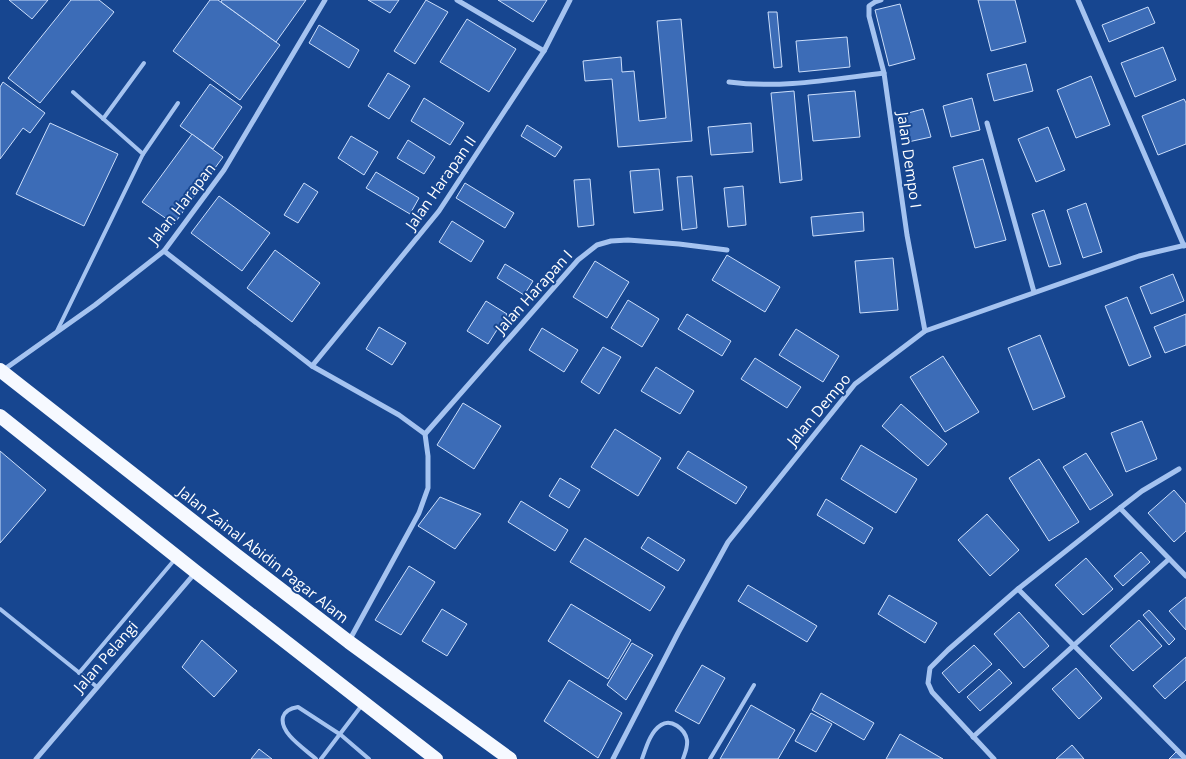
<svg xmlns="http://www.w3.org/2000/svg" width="1186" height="759" viewBox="0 0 1186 759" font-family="'Open Sans',sans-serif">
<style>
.building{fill:#3c6cb7;stroke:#cbdefb}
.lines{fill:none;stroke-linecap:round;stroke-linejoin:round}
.service{stroke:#a5c3f0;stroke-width:4}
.minor{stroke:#a5c3f0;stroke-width:5}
.trunk{stroke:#f6f9ff;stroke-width:14}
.labels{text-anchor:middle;stroke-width:4;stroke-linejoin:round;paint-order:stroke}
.street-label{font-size:15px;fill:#fff;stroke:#174690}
</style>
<rect width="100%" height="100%" fill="#174690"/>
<!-- building -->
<g class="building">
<polygon points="9,0 48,0 32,19"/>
<polygon points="71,0 99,0 114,12 40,103 8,78"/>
<polygon points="210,0 218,0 280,45 240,100 173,51"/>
<polygon points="222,0 306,0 276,42 221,2"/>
<polygon points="368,0 399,0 390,13"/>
<polygon points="426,0 448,12 415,64 394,51"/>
<polygon points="498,0 547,0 533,22"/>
<polygon points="978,0 1015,0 1026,42 991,51"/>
<polygon points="900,4 915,59 889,66 875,10"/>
<polygon points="1148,7 1155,23 1109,42 1102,25"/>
<polygon points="768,12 777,12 782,67 774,68"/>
<polygon points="467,19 516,49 489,92 440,62"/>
<polygon points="681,19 692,141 618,147 612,79 585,81 583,61 621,57 622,72 634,71 639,121 666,118 657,21"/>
<polygon points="319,25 359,50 349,68 309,43"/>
<polygon points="847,37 850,67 799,72 796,41"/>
<polygon points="1163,47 1176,80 1135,97 1121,63"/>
<polygon points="1026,64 1033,91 994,101 987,74"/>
<polygon points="388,73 410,86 389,119 368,106"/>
<polygon points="1091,76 1110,125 1076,138 1057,90"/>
<polygon points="3,82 45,113 30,133 23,128 0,159 0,87"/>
<polygon points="210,84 242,107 213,149 180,126"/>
<polygon points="794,91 802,180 780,183 771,93"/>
<polygon points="855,91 860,137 813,141 808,95"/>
<polygon points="424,98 464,123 450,145 411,121"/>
<polygon points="972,98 980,130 951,137 943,106"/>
<polygon points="1184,99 1186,103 1186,144 1158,155 1142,116"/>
<polygon points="923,109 931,137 908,142 901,115"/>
<polygon points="50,123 118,154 84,226 16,194"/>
<polygon points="751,123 753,152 711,155 708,127"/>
<polygon points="527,125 562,147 555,157 521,136"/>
<polygon points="1048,127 1065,170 1036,182 1018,139"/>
<polygon points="192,134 223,157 174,224 142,202"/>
<polygon points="351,136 378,152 364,175 338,158"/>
<polygon points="408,140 435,157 424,174 397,158"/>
<polygon points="983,159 1006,240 975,248 953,167"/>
<polygon points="659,169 663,210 634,213 630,171"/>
<polygon points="376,172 419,198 410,214 366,188"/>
<polygon points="692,176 697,228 682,230 677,177"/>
<polygon points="590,179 594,225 578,227 574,180"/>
<polygon points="304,183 318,192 298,223 284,215"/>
<polygon points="465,183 514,213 505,228 456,198"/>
<polygon points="743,186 746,225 728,227 724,188"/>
<polygon points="219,196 270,233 242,271 191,233"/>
<polygon points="1086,203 1102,252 1083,258 1067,210"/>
<polygon points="1044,210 1061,264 1049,267 1032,214"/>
<polygon points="863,212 864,231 813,236 811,217"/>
<polygon points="452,221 484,241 471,262 439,242"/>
<polygon points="275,250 320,283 292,322 247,288"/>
<polygon points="727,255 780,287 765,312 712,280"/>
<polygon points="893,258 898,310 860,313 855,261"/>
<polygon points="595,261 629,282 607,318 573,297"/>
<polygon points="505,264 533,281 524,295 497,278"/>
<polygon points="1173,274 1184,301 1151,314 1140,287"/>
<polygon points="1127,297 1151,357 1129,366 1105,306"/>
<polygon points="628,300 659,319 642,347 611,328"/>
<polygon points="486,301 507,314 488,344 467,331"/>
<polygon points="687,314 731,341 722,356 678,329"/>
<polygon points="1186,314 1186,345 1165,353 1154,327"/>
<polygon points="379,327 406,343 392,365 366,349"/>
<polygon points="542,328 578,350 564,372 529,350"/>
<polygon points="796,329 839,356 823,382 779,355"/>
<polygon points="1040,335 1065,397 1033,410 1008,348"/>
<polygon points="603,347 621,357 599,394 581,382"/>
<polygon points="943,356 979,412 945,432 910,377"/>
<polygon points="755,358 801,387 787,408 741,379"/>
<polygon points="656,367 694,391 680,414 641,391"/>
<polygon points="463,403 501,426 474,469 437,445"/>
<polygon points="901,404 947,444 928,466 882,426"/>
<polygon points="1142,421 1157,459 1126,472 1111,433"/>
<polygon points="615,429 661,458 638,496 591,467"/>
<polygon points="861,445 917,479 896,513 841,479"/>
<polygon points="0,451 46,490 0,543"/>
<polygon points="688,451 747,487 736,504 677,468"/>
<polygon points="1086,453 1113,495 1090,510 1063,467"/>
<polygon points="1039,459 1079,522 1049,541 1009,478"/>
<polygon points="560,478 580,490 569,508 549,496"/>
<polygon points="1174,490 1186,504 1186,531 1174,542 1148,513"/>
<polygon points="440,497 481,514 455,549 418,526"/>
<polygon points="826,499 873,528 864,544 817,515"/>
<polygon points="521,501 568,530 555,551 508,522"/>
<polygon points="987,514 1019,550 990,576 958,540"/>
<polygon points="648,537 685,560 678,571 641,548"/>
<polygon points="585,538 665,587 650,611 570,562"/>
<polygon points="1141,552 1150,562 1123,586 1114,576"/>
<polygon points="1086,558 1113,589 1083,615 1055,585"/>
<polygon points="409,566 435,582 401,635 375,620"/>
<polygon points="748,585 817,626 807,642 738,601"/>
<polygon points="889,595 937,623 925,643 878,614"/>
<polygon points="1186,597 1186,630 1169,611"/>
<polygon points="571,604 631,640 608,679 548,641"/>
<polygon points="442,609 467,624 447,656 422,641"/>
<polygon points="1149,610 1175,639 1169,645 1143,615"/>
<polygon points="1019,612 1049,646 1024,668 994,634"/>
<polygon points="1139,620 1162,646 1133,671 1110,646"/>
<polygon points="202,640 237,671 214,697 182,667"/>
<polygon points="632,643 653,655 626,700 607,685"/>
<polygon points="974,645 992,664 959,693 942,673"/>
<polygon points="1186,657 1186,680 1165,699 1153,686"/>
<polygon points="702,665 725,678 699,724 675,711"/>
<polygon points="1076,668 1102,698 1079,719 1052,689"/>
<polygon points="999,669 1012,683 980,711 967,697"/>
<polygon points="569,680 622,713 598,758 544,721"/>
<polygon points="821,693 874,723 864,740 812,710"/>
<polygon points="751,705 795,730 778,759 720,759"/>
<polygon points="811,713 832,724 816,752 795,741"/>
<polygon points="900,734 943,759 886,759"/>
<polygon points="1072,745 1084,759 1056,759"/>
<polygon points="259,749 272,759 251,759"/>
<polygon points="1176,752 1183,759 1169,759"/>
</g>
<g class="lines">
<!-- service -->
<g class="service">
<polyline points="103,119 144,63"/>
<polyline points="143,154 178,103"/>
<polyline points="57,331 143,154 73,92"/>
<polyline points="0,609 97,687"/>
<polyline points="79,673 176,558"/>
<path d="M316,759C305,749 279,733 283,717C285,710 292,708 298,707L341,735L369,759"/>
<polyline points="321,759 362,705"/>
<path d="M642,759C646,748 650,732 661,725C671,718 685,729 687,740C688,747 685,753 683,759"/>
<polyline points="710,759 754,685"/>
</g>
<!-- minor -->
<g class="minor">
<polyline points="457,0 544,51"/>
<polyline points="881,0 875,2 869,6 869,16 884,73 907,235 925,331"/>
<polyline points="1078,0 1184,246"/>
<path d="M729,82C781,89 833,79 884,73"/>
<polyline points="987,123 1034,292"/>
<polyline points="164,251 312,366 399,415 425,434 428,456 428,488 419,513 349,641"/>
<polyline points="312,366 439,211 544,51 570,0"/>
<polyline points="2,371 95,305 164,251 224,170 325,0"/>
<polyline points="425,434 578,260 597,245 611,241 628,240 679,244 727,250"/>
<polyline points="1120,508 1186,576"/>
<polyline points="1018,589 1186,759"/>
<polyline points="973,737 1169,559"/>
<polyline points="36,759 195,573"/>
<polyline points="613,759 678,633 728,542 855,384 925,331 1139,256 1186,245"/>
<polyline points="994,759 932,692 928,683 930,668 948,650 1018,589 1120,508 1142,491 1179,469"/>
</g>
<!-- trunk -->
<g class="trunk">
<polyline points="0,370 236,555 349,642 510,759"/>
<polyline points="0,416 196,572 436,759"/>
</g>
</g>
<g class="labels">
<!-- street labels -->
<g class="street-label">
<text transform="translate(909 160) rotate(82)" y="5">Jalan Dempo I</text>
<text transform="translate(441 183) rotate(-55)" y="5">Jalan Harapan II</text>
<text transform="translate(182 204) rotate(-52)" y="5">Jalan Harapan</text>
<text transform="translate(534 292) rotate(-48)" y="5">Jalan Harapan I</text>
<text transform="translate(819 410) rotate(-50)" y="5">Jalan Dempo</text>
<text transform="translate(263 555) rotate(38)" y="5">Jalan Zainal Abidin Pagar Alam</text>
<text transform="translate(106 657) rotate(-49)" y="5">Jalan Pelangi</text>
</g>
</g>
</svg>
